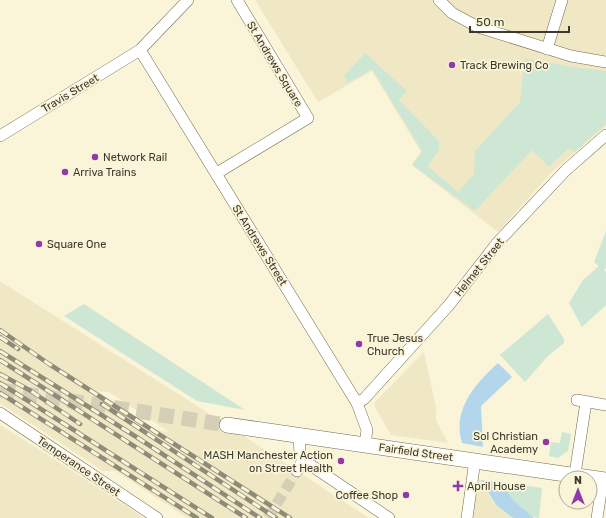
<svg xmlns="http://www.w3.org/2000/svg" width="606" height="518" viewBox="0 0 606 518" font-family="Rubik,sans-serif">
<style>
.built{fill:#f0e8c5;fill-rule:evenodd}
.green{fill:#cee7d4}
.water{fill:#b4d6ec}
.lines{fill:none;stroke-linecap:round;stroke-linejoin:round}
.street-tunnel{stroke:#d4cfb6;stroke-width:11;stroke-dasharray:11 5.5;stroke-linecap:butt}
.secondary-tunnel{stroke:#d4cfb6;stroke-width:15;stroke-dasharray:15 8;stroke-linecap:butt}
.street-casing{stroke:#716b53;stroke-width:12}
.secondary-casing{stroke:#716b53;stroke-width:16}
.street{stroke:#fff;stroke-width:11}
.secondary{stroke:#fff;stroke-width:15}
.rail-casing{stroke:#8e8b78;stroke-width:4.5}
.rail{stroke:#faf4d8;stroke-width:3;stroke-dasharray:9;stroke-linecap:butt}
.poi-dot{fill:#903aa8;stroke:#faf4d8;stroke-width:1.5}
.labels{text-anchor:middle;stroke-width:3.5;stroke-linejoin:round;paint-order:stroke}
.street-label{font-size:11px;fill:#3c3a2f;stroke:#faf4d8}
.poi-label{font-size:11px;fill:#3c3a2f;stroke:#faf4d8;text-anchor:start}
</style>
<rect width="100%" height="100%" fill="#faf4d8"/>
<!-- built -->
<g class="built">
<polygon points="255,0 606,0 606,126 551,173 498,232 412,165 421,152 372,71 318,102"/>
<path d="M0,281L227,425L369,518H187L116,471H103L0,403ZM97,391L109,392L169,432L156,430Z"/>
<polygon points="424,352 436,408 436,420 448,443 391,435 375,407 375,402"/>
<polygon points="0,425 34,446 144,518 0,518"/>
<polygon points="476,479 481,480 495,505 513,518 473,518"/>
</g>
<!-- green -->
<g class="green">
<polygon points="365,53 407,91 399,100 439,141 439,150 428,166 458,192 474,174 475,151 520,102 525,58 579,68 606,71 606,124 575,152 569,148 549,167 532,150 475,211 412,165 422,151 372,69 348,83 344,76"/>
<polygon points="606,231 606,268 604,270 606,272 606,305 582,327 569,303 583,280 599,266 594,262"/>
<polygon points="84,304 245,410 197,401 64,316"/>
<polygon points="548,314 564,339 564,343 548,356 525,382 500,355"/>
<polygon points="562,432 571,434 568,451 558,458 549,456 551,442 560,443"/>
<path d="M499,482L542,488L539,518C527,518 504,493 499,482Z"/>
</g>
<!-- water -->
<g class="water">
<path d="M498,363L512,377L481,406L483,447L462,443C452,410 475,384 498,363Z"/>
<polygon points="481,480 499,482 515,502 534,518 513,518 496,505"/>
</g>
<g class="lines">
<!-- street-tunnel -->
<polyline class="street-tunnel" points="268,518 297,471"/>
<!-- secondary-tunnel -->
<polyline class="secondary-tunnel" points="0,390 227,425"/>
<defs>
<g id="street">
<polyline points="439,0 452,13 478,27 571,56 606,62"/>
<polyline points="547,49 562,0"/>
<polyline points="140,50 357,403 367,430 365,444"/>
<polyline points="0,136 140,50 188,0"/>
<polyline points="217,173 308,118 237,0"/>
<polyline points="577,400 606,405"/>
<polyline points="357,403 364,399 449,305 498,242 566,170 606,135"/>
<polyline points="0,413 157,518"/>
<polyline points="299,436 300,454 303,460 389,518"/>
<polyline points="297,471 303,460"/>
<polyline points="575,474 586,402"/>
<polyline points="467,518 475,460"/>
<polyline points="597,518 603,479"/>
</g>
<polyline id="secondary" points="227,425 606,480"/>
</defs>
<!-- street casing -->
<use href="#street" class="street-casing"/>
<!-- secondary casing -->
<use href="#secondary" class="secondary-casing"/>
<!-- street -->
<use href="#street" class="street"/>
<!-- secondary -->
<use href="#secondary" class="secondary"/>
<defs>
<g id="rail">
<polyline points="0,330 49,364 290,518"/>
<polyline points="0,337 18,349"/>
<polyline points="0,351 138,438 260,518"/>
<polyline points="0,360 246,518"/>
<polyline points="0,374 31,391 80,424"/>
<polyline points="0,383 212,518"/>
<polyline points="0,393 197,518"/>
<polyline points="102,404 276,518"/>
</g>
</defs>
<!-- rail casing -->
<use href="#rail" class="rail-casing"/>
<!-- rail -->
<use href="#rail" class="rail"/>
</g>
<!-- markers -->
<g class="poi-dot">
<circle cx="452" cy="65" r="4"/>
<circle cx="95" cy="157" r="4"/>
<circle cx="65" cy="172" r="4"/>
<circle cx="39" cy="244" r="4"/>
<circle cx="359" cy="344" r="4"/>
<circle cx="546" cy="442" r="4"/>
<circle cx="341" cy="461" r="4"/>
<path d="M456 480h4v4h4v4h-4v4h-4v-4h-4v-4h4z"/>
<circle cx="406" cy="495" r="4"/>
</g>
<g class="labels">
<!-- street labels -->
<g class="street-label">
<text transform="translate(275 64) rotate(59)" y="4">St Andrews Square</text>
<text transform="translate(70 93) rotate(-31)" y="4">Travis Street</text>
<text transform="translate(260 245) rotate(58)" y="4">St Andrews Street</text>
<text transform="translate(479 267) rotate(-51)" y="4">Helmet Street</text>
<text transform="translate(416 452) rotate(8)" y="4">Fairfield Street</text>
<text transform="translate(79 466) rotate(34)" y="4">Temperance Street</text>
</g>
<!-- poi labels -->
<g class="poi-label">
<text x="460" y="69">Track Brewing Co</text>
<text x="103" y="161">Network Rail</text>
<text x="73" y="176">Arriva Trains</text>
<text x="47" y="248">Square One</text>
<text x="367" y="342">True Jesus<tspan x="367" dy="13">Church</tspan></text>
<text x="538" y="440" text-anchor="end">Sol Christian<tspan x="538" dy="13">Academy</tspan></text>
<text x="333" y="459" text-anchor="end">MASH Manchester Action<tspan x="333" dy="13">on Street Health</tspan></text>
<text x="467" y="490">April House</text>
<text x="398" y="499" text-anchor="end">Coffee Shop</text>
</g>
</g>
<!-- north arrow -->
<g transform="translate(578 490)"><circle r="19" fill="#faf4d8" stroke="#aeaa94"/>
<path d="M0-3L7 15L0 10L-7 15Z" fill="#903aa8"/>
<text y="-6" font-size="11" font-weight="bold" text-anchor="middle" fill="#3c3a2f">N</text>
</g>
<!-- scale -->
<path d="M470 26v6h99v-6" fill="none" stroke="#3c3a2f" stroke-width="2"/>
<text x="476" y="26" font-size="12" fill="#3c3a2f" stroke="#faf4d8" stroke-width="3" paint-order="stroke">50 m</text>
</svg>
